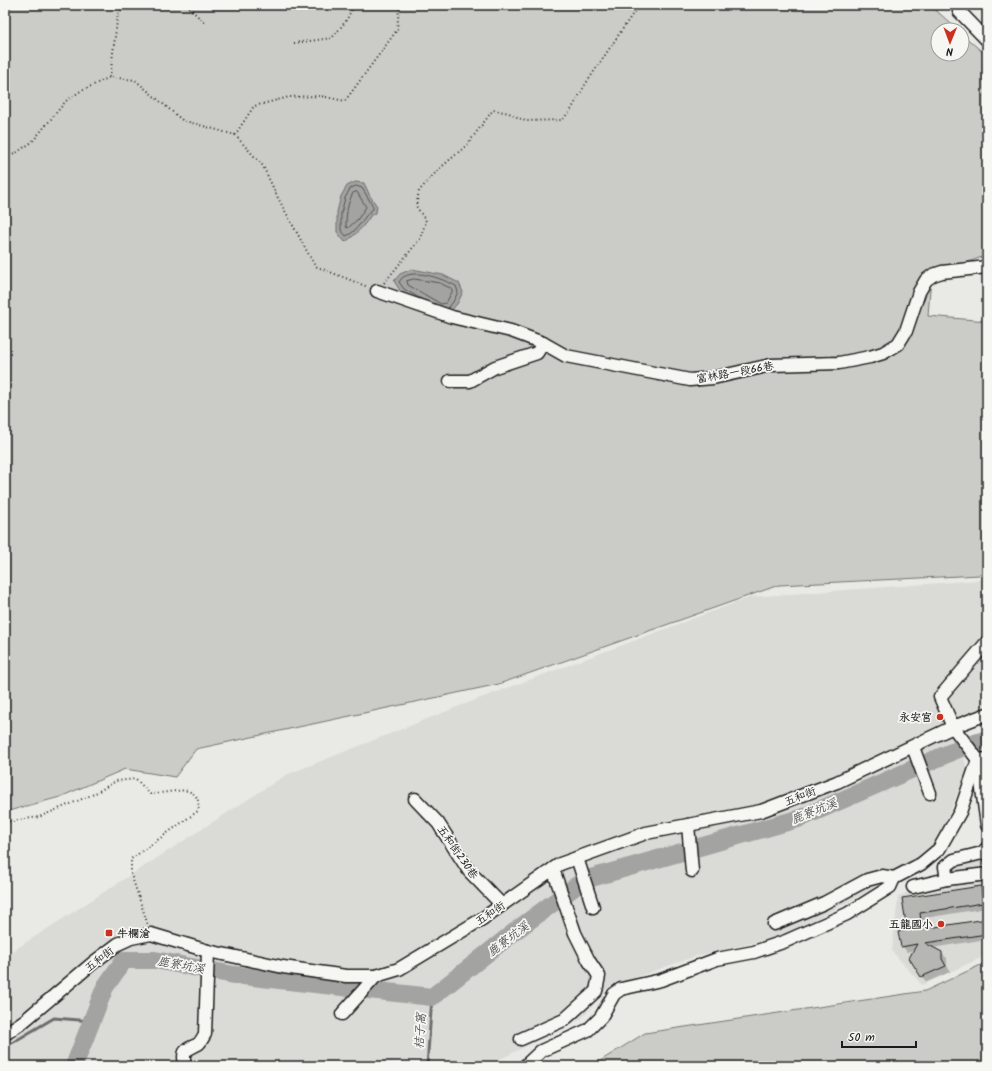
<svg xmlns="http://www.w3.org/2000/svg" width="992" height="1071" viewBox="0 0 992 1071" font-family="Kalam,'LXGW WenKai TC',sans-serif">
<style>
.built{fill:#dadad6}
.green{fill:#cbcbc7;stroke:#747472}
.water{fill:#a3a3a1;stroke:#6d6d6c}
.shadow{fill:#0003}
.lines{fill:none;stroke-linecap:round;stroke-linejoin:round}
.shore{stroke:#525251;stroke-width:1}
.stream{stroke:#6d6d6c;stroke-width:3}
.river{stroke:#a3a3a1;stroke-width:18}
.building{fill:#b6b6b3;stroke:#1c1c1c}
.minor-casing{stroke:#1c1c1c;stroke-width:15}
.path{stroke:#1c1c1c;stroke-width:2;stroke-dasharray:1 3;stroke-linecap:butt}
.minor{stroke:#f6f6f2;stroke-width:12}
.poi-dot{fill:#c8321e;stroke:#f6f6f2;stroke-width:1.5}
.labels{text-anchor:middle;stroke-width:3.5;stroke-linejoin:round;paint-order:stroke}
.street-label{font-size:11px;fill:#1c1c1c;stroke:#f6f6f2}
.poi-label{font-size:11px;font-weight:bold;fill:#1c1c1c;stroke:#f6f6f2;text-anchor:end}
.water-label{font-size:12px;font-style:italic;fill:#525251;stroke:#f6f6f2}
</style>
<rect width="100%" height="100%" fill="#e9e9e5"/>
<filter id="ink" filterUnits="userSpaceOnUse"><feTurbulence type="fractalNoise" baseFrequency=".025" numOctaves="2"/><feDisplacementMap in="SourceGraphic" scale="8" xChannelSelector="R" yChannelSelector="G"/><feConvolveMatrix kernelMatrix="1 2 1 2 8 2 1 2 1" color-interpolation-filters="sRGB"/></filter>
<g filter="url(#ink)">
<!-- built -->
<g class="built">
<polygon points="987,577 987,708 955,718 967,770 931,858 784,936 696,956 609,987 581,1019 486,1066 442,1066 420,1059 342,1066 5,1066 5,956 286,775 465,704 751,597 981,580"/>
<polygon points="987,853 987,955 922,985 892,951 898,897"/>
</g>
<!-- green -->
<g class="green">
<polygon points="5,5 930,5 958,30 938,30 938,54 962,54 962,34 987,56 987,255 931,276 928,316 987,321 987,572 980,575 779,585 499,684 196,749 175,777 125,769 60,797 5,812"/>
<polygon points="987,962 987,1066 592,1066 645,1033 925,991"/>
</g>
<!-- water -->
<g class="water">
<path d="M355,182L364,183L370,196L377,206L376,213L371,215C364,226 356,235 345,242L337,232V212L341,196L347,186Z"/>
<polygon points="412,269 443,275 459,283 463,292 457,304 450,312 412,299 401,292 394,281 400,274"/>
</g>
<!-- shadow -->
<polygon class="shadow" points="981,887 986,892 987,908 925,918 926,929 987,920 987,939 932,948 941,953 947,958 947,965 950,972 927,982 922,977 910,958 914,950 907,952 902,946 908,931 904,899"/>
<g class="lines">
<!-- shore -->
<g class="shore">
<path d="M356,186L362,188L373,206V209C363,216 358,232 346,236L341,230V213L345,198L350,189Z"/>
<path d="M357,192L366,207L358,219L348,228L346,227C346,214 347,204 353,193Z"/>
<polygon points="414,279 440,283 452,289 452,292 446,303 441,304 408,285 407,281"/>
<path d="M423,300L404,289L399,282C408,265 443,279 456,286L458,292L453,302L448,308"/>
</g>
<!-- stream -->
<g class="stream">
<polyline points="5,1047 54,1018 92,1021"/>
<polyline points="427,1066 432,997"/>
</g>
<!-- river -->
<polyline class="river" points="74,1066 105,987 124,960 155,960 234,975 432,997 518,929 584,880 801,818 963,747 987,739"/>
</g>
<!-- building -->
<polygon class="building" points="981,886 983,903 920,913 922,929 987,919 987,934 925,943 942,952 942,959 946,966 921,977 909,958 917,944 901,947 898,932 907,930 902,898"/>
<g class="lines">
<defs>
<g id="minor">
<polyline points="961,5 959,11 987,40"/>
<polyline points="377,291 452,317 511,331 543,343 566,356 690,380 713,378 771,365 839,363 870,357 883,353 898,344 906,331 919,292 926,280 933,275 942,272 987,267"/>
<polyline points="450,381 470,381 495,367 537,353 543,343"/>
<polyline points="987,642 940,697 953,727 978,760 987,825"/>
<polyline points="913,747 930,793"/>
<polyline points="415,799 438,823 469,871 502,905"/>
<polyline points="688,825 692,871"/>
<polyline points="987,848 982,853 954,860 945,867 947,879 987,874"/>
<polyline points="577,858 593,907"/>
<polyline points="913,887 947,879"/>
<polyline points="774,924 824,903 867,880 882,876 894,878 921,864 939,849 960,812 978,760 987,759"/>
<polyline points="342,1014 376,976"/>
<polyline points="5,1034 24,1021 94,962 118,944 131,938 151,934 208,951 232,956 283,967 346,976 376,976 399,969 482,919 560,864 646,833 761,811 837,782 953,727 987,714"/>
<polyline points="521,1039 564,1020 596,991 599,976 589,961 575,933 553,869"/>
<path d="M185,1066C182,1049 185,1051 198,1044C201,1042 203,1037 205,1034L208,951"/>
<polyline points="525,1066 541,1051 588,1030 601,1017 614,994 621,989 661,980 717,959 754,952 786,941 847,914 890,887 894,878"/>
</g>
</defs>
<!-- minor casing -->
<use href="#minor" class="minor-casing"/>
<!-- path -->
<g class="path">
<polyline points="186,5 206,24"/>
<polyline points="294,43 332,38 346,21 354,5"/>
<polyline points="110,77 118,13 126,5"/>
<polyline points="235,135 254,106 289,97 321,96 345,101 397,30 399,8 398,5"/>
<polyline points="5,155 16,153 32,142 66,101 79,92 110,77 135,80 182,120 235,135 263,166 278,198 315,266 368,287"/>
<polyline points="384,283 420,239 426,221 416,206 419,191 438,170 467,145 493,110 509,113 525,121 562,120 571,110 585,85 636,9 636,5"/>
<path d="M5,822L39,817L94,794L116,781L136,779L150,794C158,794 182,789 188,791C198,794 200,803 198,811L131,859V874L148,925"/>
</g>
<!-- minor -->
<use href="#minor" class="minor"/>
</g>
</g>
<!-- markers -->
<g class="poi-dot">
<circle cx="940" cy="717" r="4"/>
<circle cx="941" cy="924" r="4"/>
<rect x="105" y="929" width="8" height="8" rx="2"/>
</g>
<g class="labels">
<!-- street labels -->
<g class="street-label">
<text transform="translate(735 372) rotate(-10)" y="4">富林路一段66巷</text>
<text transform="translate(800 796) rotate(-21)" y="4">五和街</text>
<text transform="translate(458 852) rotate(55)" y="4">五和街230巷</text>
<text transform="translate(490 913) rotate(-34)" y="4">五和街</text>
<text transform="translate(99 959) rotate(-38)" y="4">五和街</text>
</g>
<!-- poi labels -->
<g class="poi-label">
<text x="932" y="721">永安宮</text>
<text x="933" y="928">五龍國小</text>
<text x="117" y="937" text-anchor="start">牛欄滄</text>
</g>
<!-- water labels -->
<g class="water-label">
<text transform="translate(814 811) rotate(-22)" y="4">鹿寮坑溪</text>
<text transform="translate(508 939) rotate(-37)" y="4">鹿寮坑溪</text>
<text transform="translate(181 965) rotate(10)" y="4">鹿寮坑溪</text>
<text transform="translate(420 1031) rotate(-86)" y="4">桔子窩</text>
</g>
</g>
<!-- margin -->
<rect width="992" height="1071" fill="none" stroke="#f6f6f2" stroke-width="20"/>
<rect x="10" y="10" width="972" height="1051" fill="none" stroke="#1c1c1c" stroke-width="1.5" filter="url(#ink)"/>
<!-- north arrow -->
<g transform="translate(950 42) rotate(181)"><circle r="19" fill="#f6f6f2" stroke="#9f9f9c"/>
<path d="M0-3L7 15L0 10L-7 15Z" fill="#c8321e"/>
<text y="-6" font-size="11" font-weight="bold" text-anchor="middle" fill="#1c1c1c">N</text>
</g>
<!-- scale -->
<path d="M842 1041v6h74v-6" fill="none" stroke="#1c1c1c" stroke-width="2"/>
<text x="848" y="1041" font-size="12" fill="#1c1c1c" stroke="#f6f6f2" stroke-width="3" paint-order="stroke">50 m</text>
</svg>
